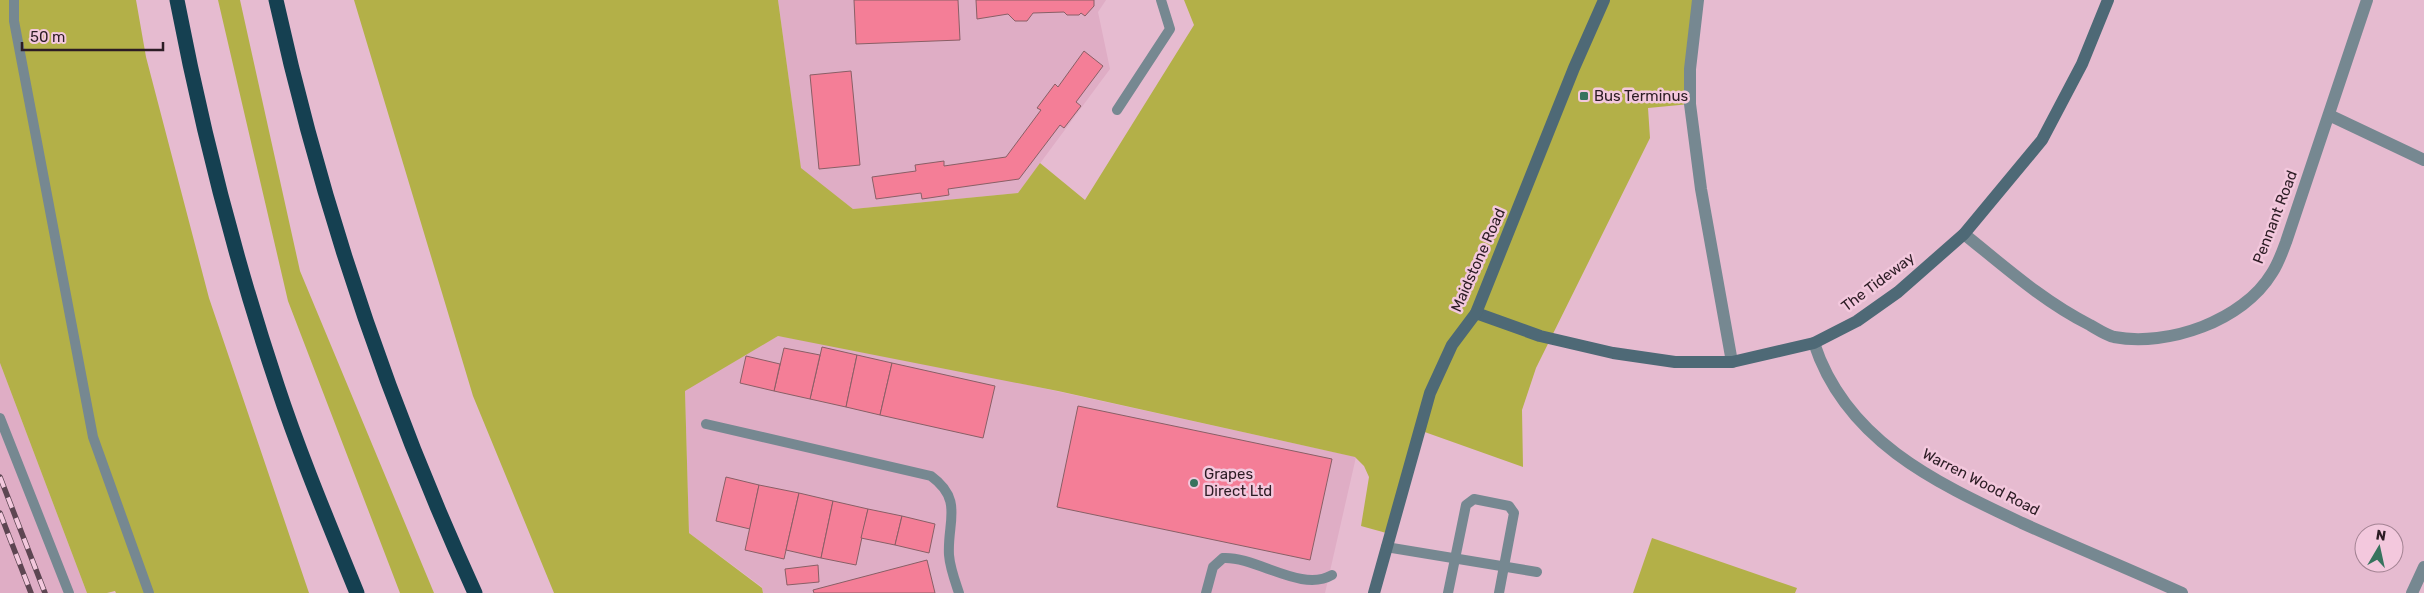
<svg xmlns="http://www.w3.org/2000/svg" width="2424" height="593" viewBox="0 0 2424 593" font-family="Rubik,sans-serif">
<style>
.built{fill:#dfadc5}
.green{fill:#b3b048}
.building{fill:#f47e97;stroke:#895f66}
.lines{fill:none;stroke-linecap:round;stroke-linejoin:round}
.lane{stroke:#768891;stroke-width:10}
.street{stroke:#768891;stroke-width:12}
.secondary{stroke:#4e6976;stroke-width:12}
.highway{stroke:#154051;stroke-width:15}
.rail-casing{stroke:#5d4652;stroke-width:5.5}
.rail{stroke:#f3c8dd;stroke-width:4;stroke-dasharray:11;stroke-linecap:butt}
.poi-dot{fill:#37735e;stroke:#f3c8dd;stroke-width:2}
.labels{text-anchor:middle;stroke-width:5;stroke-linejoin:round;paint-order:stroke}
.poi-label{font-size:15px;fill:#2c1c24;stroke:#f3c8dd;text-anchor:start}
.street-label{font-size:15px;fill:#2c1c24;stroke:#f3c8dd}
</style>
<rect width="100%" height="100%" fill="#e6bbd0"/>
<!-- built -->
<g class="built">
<polygon points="778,0 1106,0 1098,12 1110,69 1018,193 853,209 801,169"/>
<polygon points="778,336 879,352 1356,457 1325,593 763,593 762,587 689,533 685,390"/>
<polygon points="0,363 87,593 0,593"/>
</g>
<!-- green -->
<g class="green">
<polygon points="0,0 136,0 146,57 209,298 309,593 116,593 115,591 107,593 87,593 0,363"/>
<polygon points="218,0 240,0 300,271 434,593 400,593 288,301"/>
<polygon points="354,0 778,0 801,168 853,209 1018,193 1040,163 1085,200 1194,25 1184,0 1698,0 1690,104 1648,108 1650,138 1536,368 1522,410 1523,467 1419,430 1390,534 1361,526 1369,477 1364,466 1355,457 1058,391 778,336 685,391 689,533 762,588 763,593 554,593 473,396"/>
<polygon points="1652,538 1797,588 1795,593 1633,593"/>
</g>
<!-- building -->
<g class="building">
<polygon points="854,0 958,0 960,40 856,44"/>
<polygon points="976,0 1094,0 1094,6 1085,16 1081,13 1079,15 1067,15 1064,12 1033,13 1027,21 1015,21 1008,14 977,19"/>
<polygon points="1084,51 1103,66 1076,102 1081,106 1064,128 1060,125 1019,179 948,189 949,195 922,199 921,193 876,199 872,177 916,171 915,165 944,161 944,166 1006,157 1041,110 1037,108 1055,84 1058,87"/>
<polygon points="851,71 860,165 819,169 810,75"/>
<polygon points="822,347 857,355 846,407 810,399"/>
<polygon points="784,348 820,355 810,399 774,391"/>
<polygon points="857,355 892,363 880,415 846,407"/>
<polygon points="746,356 780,364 774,391 740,383"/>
<polygon points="892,363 995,386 983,438 880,415"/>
<polygon points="1078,406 1332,459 1310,560 1057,507"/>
<polygon points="726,477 759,485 750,529 716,521"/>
<polygon points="759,485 799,493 784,559 745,550"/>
<polygon points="799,493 833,501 821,558 786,550"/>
<polygon points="833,501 868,509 856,565 821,558"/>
<polygon points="868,509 902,516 895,545 861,538"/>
<polygon points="902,516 935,524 929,553 895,545"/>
<polygon points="927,560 935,593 814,593 813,590"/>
<polygon points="818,565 819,582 787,585 785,569"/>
</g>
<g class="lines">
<!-- lane -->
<g class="lane">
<polyline points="14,0 14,21 93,437 149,593"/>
<polyline points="1117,110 1170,29 1161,0"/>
<polyline points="0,418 69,593"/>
<path d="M706,424L931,476C964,500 947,522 949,555C950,568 955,581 959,593"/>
<polyline points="1386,547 1537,572"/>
<path d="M1206,593L1213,567L1223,558C1256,556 1301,593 1332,575"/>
<polyline points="1448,593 1466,505 1474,499 1509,506 1514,513 1499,593"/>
</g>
<!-- street -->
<g class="street">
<polyline points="1698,0 1690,69 1690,104 1701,189 1732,362"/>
<polyline points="2329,115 2424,160"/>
<path d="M1964,234C2005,267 2044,302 2090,325C2097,329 2106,335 2114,337C2168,347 2243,321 2272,273C2278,264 2282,253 2286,242L2367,0"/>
<path d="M1814,343C1846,441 1935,482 2022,523C2075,547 2129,569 2182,593"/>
<polyline points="2412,593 2424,567"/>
</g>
<!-- secondary -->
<g class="secondary">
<polyline points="1476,313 1540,336 1613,353 1675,362 1732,362 1814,343 1857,321 1898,292 1964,234 2042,140 2082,64 2108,0"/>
<polyline points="1374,593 1430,393 1452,345 1476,313 1574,68 1604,0"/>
</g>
<!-- highway -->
<g class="highway">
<path d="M177,0C202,130 235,259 277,385C300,455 329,524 357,593"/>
<path d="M276,0C321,204 388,403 475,593"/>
</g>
<defs>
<g id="rail">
<polyline points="0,477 45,593"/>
<polyline points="0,513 31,593"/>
</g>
</defs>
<!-- rail casing -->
<use href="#rail" class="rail-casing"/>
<!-- rail -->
<use href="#rail" class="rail"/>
</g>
<!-- markers -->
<g class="poi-dot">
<rect x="1579" y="91" width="10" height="10" rx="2.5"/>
<circle cx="1194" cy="483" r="5"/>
</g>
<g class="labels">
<!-- poi labels -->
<g class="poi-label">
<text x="1594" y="101">Bus Terminus</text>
<text x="1204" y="479">Grapes<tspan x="1204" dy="17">Direct Ltd</tspan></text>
</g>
<!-- street labels -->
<g class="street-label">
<text transform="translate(2275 217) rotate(-69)" y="5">Pennant Road</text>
<text transform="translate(1478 260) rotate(-66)" y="5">Maidstone Road</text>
<text transform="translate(1878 282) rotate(-37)" y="5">The Tideway</text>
<text transform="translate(1981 482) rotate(27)" y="5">Warren Wood Road</text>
</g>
</g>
<!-- north arrow -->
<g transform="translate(2379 548) rotate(9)"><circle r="24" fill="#f3c8dd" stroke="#a38393"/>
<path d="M0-4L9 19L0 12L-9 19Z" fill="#37735e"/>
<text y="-8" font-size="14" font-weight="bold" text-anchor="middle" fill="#2c1c24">N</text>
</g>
<!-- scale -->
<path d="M22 42v8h141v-8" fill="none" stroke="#2c1c24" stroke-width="2.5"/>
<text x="30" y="42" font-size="15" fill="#2c1c24" stroke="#f3c8dd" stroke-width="4" paint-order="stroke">50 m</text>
</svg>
